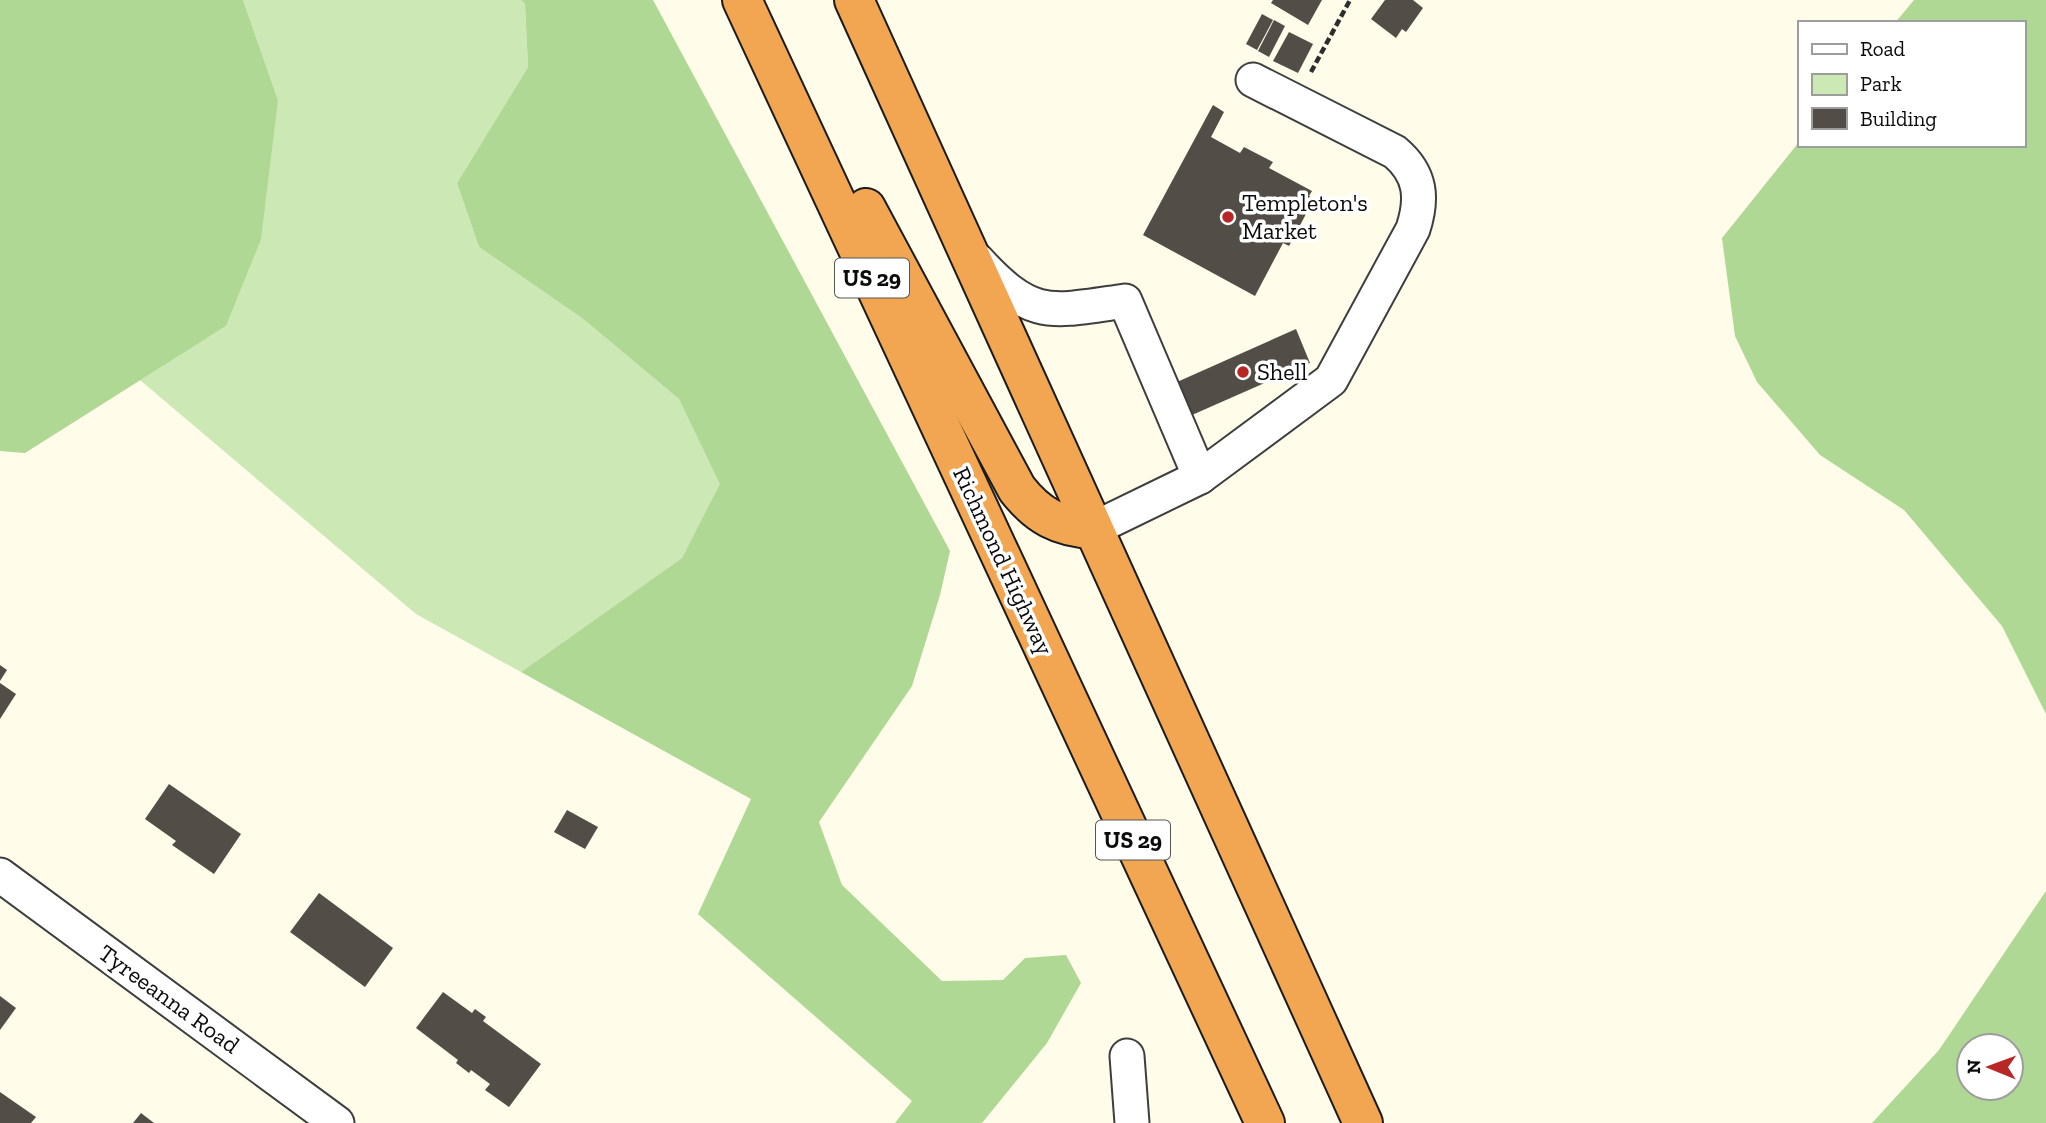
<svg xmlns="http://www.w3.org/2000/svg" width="2046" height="1123" viewBox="0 0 2046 1123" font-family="'Zilla Slab',serif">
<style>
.green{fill:#cce8b4}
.forest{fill:#aed893;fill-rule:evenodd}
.building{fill:#534d47}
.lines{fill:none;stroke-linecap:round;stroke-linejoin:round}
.minor-casing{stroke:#3e3e3e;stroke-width:37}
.highway-casing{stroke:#1c1c1c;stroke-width:42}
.path{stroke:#2d2d2d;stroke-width:4.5;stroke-dasharray:7 3.5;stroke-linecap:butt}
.minor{stroke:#fff;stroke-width:33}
.highway{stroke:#f3a652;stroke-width:38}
.poi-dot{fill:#b82725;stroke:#fff;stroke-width:2.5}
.labels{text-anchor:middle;stroke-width:7;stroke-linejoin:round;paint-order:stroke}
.shield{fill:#fff;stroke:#545454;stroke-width:2}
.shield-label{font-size:23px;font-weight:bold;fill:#0b0b0b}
.poi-label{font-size:24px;fill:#0b0b0b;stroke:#fff;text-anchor:start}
.street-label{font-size:24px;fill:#0b0b0b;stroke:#fff}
</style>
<rect width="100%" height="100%" fill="#fffce9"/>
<!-- green -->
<polygon class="green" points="243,0 521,0 525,4 528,67 457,183 479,247 582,318 679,399 721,484 682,558 521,672 416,614 140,380 226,326 278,100"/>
<!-- forest -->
<g class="forest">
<polygon points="0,0 243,0 278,100 261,239 226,326 25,453 0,451"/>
<polygon points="521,0 653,0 950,551 940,595 912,686 819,822 842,885 942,981 1003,980 1025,958 1066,955 1081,983 1047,1043 982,1123 895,1123 912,1101 698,914 751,799 521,672 682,558 720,484 679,399 582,318 479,247 457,183 528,67 525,4"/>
<polygon points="1914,0 2046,0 2046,714 2002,626 1904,510 1820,455 1757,382 1735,336 1722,238 1799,142 1799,145 2023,145 2023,23 1895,23"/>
<path d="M2046,891V1123H1872L1939,1050ZM2011,1046V1088H1969V1046Z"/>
</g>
<!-- building -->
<g class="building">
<polygon points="1273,0 1322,0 1308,25 1271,3"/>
<polygon points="1385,0 1413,0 1423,8 1406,32 1402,29 1396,38 1371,19"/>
<polygon points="1262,14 1273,20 1257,50 1246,44"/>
<polygon points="1274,20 1285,26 1269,57 1258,51"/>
<polygon points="1289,32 1313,44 1298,73 1273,61"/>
<polygon points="1213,105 1224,112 1211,137 1240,153 1244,147 1273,162 1269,168 1312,191 1309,196 1314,199 1289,246 1283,243 1255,296 1143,235"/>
<polygon points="1296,329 1310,363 1192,415 1177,382"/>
<polygon points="0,665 7,670 0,681"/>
<polygon points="0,683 16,694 0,719"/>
<polygon points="169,784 241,834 214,874 172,845 176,841 145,819"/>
<polygon points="567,810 598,827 585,849 554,832"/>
<polygon points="319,893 393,948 365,987 290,932"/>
<polygon points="443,992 472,1013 475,1009 486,1017 483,1021 541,1064 509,1107 485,1090 490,1084 471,1070 469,1073 456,1063 458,1060 416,1028"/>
<polygon points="0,996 16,1008 0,1030"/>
<polygon points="0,1092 36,1117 31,1123 0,1123"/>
<polygon points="141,1113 154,1123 133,1123"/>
</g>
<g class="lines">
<defs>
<g id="minor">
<path d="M977,260C1032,320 1049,312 1125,301L1200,477"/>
<path d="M1093,529L1200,477L1331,380L1413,229C1423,198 1421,174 1395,152L1253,80"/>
<polyline points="0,875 337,1123"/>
<polyline points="1127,1056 1132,1123"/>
</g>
<g id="highway">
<polyline points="742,0 1265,1123"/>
<polyline points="854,0 1363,1123"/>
<path d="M866,208L1017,489C1038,516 1059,527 1093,529"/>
</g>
</defs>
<!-- minor casing -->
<use href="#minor" class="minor-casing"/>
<!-- highway casing -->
<use href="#highway" class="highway-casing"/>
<!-- path -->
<polyline class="path" points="1311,72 1350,0"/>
<!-- minor -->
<use href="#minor" class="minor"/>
<!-- highway -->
<use href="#highway" class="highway"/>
</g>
<!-- markers -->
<g class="poi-dot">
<circle cx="1228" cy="217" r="7"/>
<circle cx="1243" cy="372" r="7"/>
</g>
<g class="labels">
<!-- shield labels -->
<g class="shield">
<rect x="835" y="258.5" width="74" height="39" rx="5"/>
<rect x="1096" y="820.5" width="74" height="39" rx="5"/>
</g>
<g class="shield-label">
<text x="872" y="286">US 29</text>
<text x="1133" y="848">US 29</text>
</g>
<!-- poi labels -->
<g class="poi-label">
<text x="1242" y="211">Templeton's<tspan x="1242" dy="28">Market</tspan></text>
<text x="1257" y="380">Shell</text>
</g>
<!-- street labels -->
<g class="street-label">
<text transform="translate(1003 561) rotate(65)" y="8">Richmond Highway</text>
<text transform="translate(169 999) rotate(36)" y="8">Tyreeanna Road</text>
</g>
</g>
<!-- legend -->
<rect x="1798" y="21" width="228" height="126" fill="#ffffff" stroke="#9d9d9d" stroke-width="2"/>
<rect x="1812" y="44" width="35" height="10" fill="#ffffff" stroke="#9d9d9d" stroke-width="2"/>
<text x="1860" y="56" font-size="21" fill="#0b0b0b">Road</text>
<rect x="1812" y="74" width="35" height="21" fill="#cce8b4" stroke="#9d9d9d" stroke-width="2"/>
<text x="1860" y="91" font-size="21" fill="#0b0b0b">Park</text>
<rect x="1812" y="108" width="35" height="21" fill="#534d47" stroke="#9d9d9d" stroke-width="2"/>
<text x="1860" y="126" font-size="21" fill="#0b0b0b">Building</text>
<!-- north arrow -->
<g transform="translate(1990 1067) rotate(271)"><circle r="33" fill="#ffffff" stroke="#9d9d9d" stroke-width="2"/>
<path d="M0-5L12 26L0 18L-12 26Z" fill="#b82725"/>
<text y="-10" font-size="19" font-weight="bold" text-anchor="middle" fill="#0b0b0b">N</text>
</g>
</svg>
